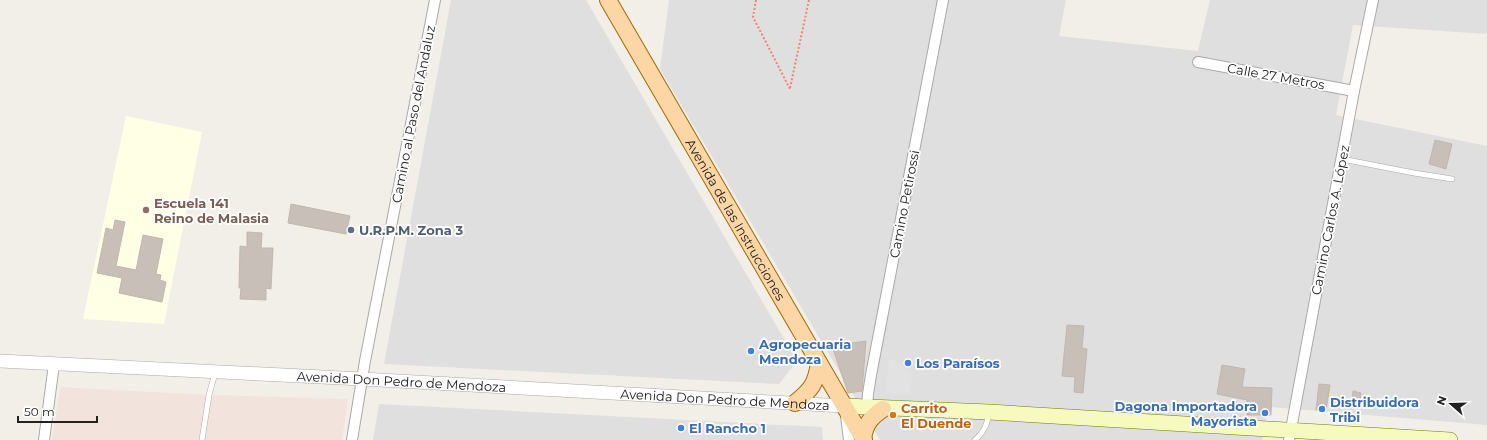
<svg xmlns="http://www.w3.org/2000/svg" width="1487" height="440" viewBox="0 0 1487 440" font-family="Montserrat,sans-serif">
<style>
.residential{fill:#e0dfdf}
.education{fill:#ffffe5}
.military{fill:#f3e3dd}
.parking{fill:#e2e2e2}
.building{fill:#c7bfb8;stroke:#c4b6ab}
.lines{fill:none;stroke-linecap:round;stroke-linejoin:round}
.service-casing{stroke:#a9a9a9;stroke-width:6}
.minor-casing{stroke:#a9a9a9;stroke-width:12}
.tertiary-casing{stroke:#a9a9a9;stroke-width:14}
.secondary-casing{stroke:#707d05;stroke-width:16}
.primary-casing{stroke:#a06b00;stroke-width:18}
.path{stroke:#fa8072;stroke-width:2;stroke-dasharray:2 2;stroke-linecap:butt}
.service{stroke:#fff;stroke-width:5}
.minor{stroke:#fff;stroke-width:10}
.tertiary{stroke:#fff;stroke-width:13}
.secondary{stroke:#f7fabf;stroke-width:15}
.primary{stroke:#fcd6a4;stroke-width:16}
.education-dot{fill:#8d6e63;stroke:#fff;stroke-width:1.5}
.service-dot{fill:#5c6f8a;stroke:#fff;stroke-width:1.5}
.shop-dot{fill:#3f7fe0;stroke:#fff;stroke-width:1.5}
.food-dot{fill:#e8710a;stroke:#fff;stroke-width:1.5}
.labels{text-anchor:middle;stroke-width:3.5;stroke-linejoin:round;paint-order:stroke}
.street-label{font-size:13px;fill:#222;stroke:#fff}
.education-label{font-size:13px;font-weight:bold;fill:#785e54;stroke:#fff;text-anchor:start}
.service-label{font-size:13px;font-weight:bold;fill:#4e5e75;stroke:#fff;text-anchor:start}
.shop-label{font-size:13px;font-weight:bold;fill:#366cbe;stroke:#fff;text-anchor:start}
.food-label{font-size:13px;font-weight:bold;fill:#c56008;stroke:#fff;text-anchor:start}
</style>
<rect width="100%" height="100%" fill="#f2efe9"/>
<!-- residential -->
<g class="residential">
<polygon points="451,0 586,0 797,361 779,384 384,364"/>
<polygon points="669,0 1066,0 1059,36 1198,51 1210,0 1487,0 1487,34 1353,25 1336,115 1487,146 1487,425 1269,407 1262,440 880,440 660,69"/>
<polygon points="379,404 822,427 823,440 373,440"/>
</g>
<!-- education -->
<polygon class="education" points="126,116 202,132 164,324 83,319"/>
<!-- military -->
<polygon class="military" points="60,387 209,395 348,399 342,440 52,440"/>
<!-- parking -->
<polygon class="parking" points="889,358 912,373 910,395 886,393"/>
<!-- building -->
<g class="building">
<polygon points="1435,140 1452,144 1446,169 1429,164"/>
<polygon points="291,204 350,216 346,234 288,223"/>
<polygon points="115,220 125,222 116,266 136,270 143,235 163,239 156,274 161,275 160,280 166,282 162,302 119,293 122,278 97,273 106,228 113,230"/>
<polygon points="247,232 262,233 261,248 273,248 271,289 266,288 266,300 240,299 241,288 239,288 240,246 247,247"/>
<polygon points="1067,325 1084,326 1082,348 1087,349 1083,393 1074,392 1075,377 1062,376"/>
<polygon points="866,341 862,391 848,393 832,346"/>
<polygon points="1222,365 1245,369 1242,387 1272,388 1271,415 1247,415 1247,400 1217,394"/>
<polygon points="1319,384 1330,385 1326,411 1316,410"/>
<polygon points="1353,391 1361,393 1360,402 1352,401"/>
</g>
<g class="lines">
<defs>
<g id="service">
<polyline points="1342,159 1414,173 1452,179"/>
<polyline points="202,440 209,395 215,373"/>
<path d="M975,440C984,432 987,425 989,413"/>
</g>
<g id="minor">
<polyline points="1198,62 1354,91"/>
<polyline points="867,408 868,394 871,375 943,0"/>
<polyline points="846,416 849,440"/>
<polyline points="44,440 54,364"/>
<polyline points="352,440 365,361 435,0"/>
<polyline points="1289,440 1354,91 1373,0"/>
</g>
<g id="tertiary">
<path id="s1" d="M0,361L362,379L844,406"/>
</g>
<polyline id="secondary" points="844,406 989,412 1450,440"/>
<g id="primary">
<path id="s2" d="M608,0L864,440"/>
<path d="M795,403C811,390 816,384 819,363"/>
<path d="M863,439C865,424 871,417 883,409"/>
</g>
</defs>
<!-- service casing -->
<use href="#service" class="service-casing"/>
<!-- minor casing -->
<use href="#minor" class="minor-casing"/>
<!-- tertiary casing -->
<use href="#tertiary" class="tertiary-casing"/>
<!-- secondary casing -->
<use href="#secondary" class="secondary-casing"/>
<!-- primary casing -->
<use href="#primary" class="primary-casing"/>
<!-- path -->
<g class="path">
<polyline points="756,0 753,17 790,89"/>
<polyline points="790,88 809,0"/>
</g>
<!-- service -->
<use href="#service" class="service"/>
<!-- minor -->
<use href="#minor" class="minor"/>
<!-- tertiary -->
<use href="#tertiary" class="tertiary"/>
<!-- secondary -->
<use href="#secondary" class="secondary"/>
<!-- primary -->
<use href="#primary" class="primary"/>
</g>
<!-- markers -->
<circle class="education-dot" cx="146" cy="210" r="4"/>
<circle class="service-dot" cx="351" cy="230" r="4"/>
<g class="shop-dot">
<circle cx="751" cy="351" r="4"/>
<circle cx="908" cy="363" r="4"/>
<circle cx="1322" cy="409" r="4"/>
<circle cx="1265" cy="413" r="4"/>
<circle cx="681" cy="428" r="4"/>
</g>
<circle class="food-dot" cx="893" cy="415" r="4"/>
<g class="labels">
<!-- street labels -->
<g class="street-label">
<text transform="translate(1276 76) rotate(10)" y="5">Calle 27 Metros</text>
<text transform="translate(413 114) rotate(-79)" y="5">Camino al Paso del Andaluz</text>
<text transform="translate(904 204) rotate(-79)" y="5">Camino Petirossi</text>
<text dy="5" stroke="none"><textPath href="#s2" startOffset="254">Avenida de las Instrucciones</textPath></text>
<text transform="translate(1330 220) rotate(-79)" y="5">Camino Carlos A. López</text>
<text dy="5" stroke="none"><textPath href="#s1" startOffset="402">Avenida Don Pedro de Mendoza</textPath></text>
<text dy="5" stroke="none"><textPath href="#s1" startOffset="726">Avenida Don Pedro de Mendoza</textPath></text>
</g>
<!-- education labels -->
<g class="education-label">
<text x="154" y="208">Escuela 141<tspan x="154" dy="15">Reino de Malasia</tspan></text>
</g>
<!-- service labels -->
<g class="service-label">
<text x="359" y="235">U.R.P.M. Zona 3</text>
</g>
<!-- shop labels -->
<g class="shop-label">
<text x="759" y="349">Agropecuaria<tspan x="759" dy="15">Mendoza</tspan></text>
<text x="916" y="368">Los Paraísos</text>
<text x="1330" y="407">Distribuidora<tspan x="1330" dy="15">Tribi</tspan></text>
<text x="1257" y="411" text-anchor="end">Dagona Importadora<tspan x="1257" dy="15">Mayorista</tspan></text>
<text x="689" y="433">El Rancho 1</text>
</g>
<!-- food labels -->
<g class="food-label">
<text x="901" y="413">Carrito<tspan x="901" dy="15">El Duende</tspan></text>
</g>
</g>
<!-- north arrow -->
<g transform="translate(1451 404) rotate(290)" stroke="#ffffff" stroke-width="3" paint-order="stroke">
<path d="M0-3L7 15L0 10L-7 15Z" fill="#222222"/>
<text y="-6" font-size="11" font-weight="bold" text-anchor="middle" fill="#222222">N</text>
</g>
<!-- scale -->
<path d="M18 416v6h79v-6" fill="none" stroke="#222222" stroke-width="2"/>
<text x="24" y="416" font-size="12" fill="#222222" stroke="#ffffff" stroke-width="3" paint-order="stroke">50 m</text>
</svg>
